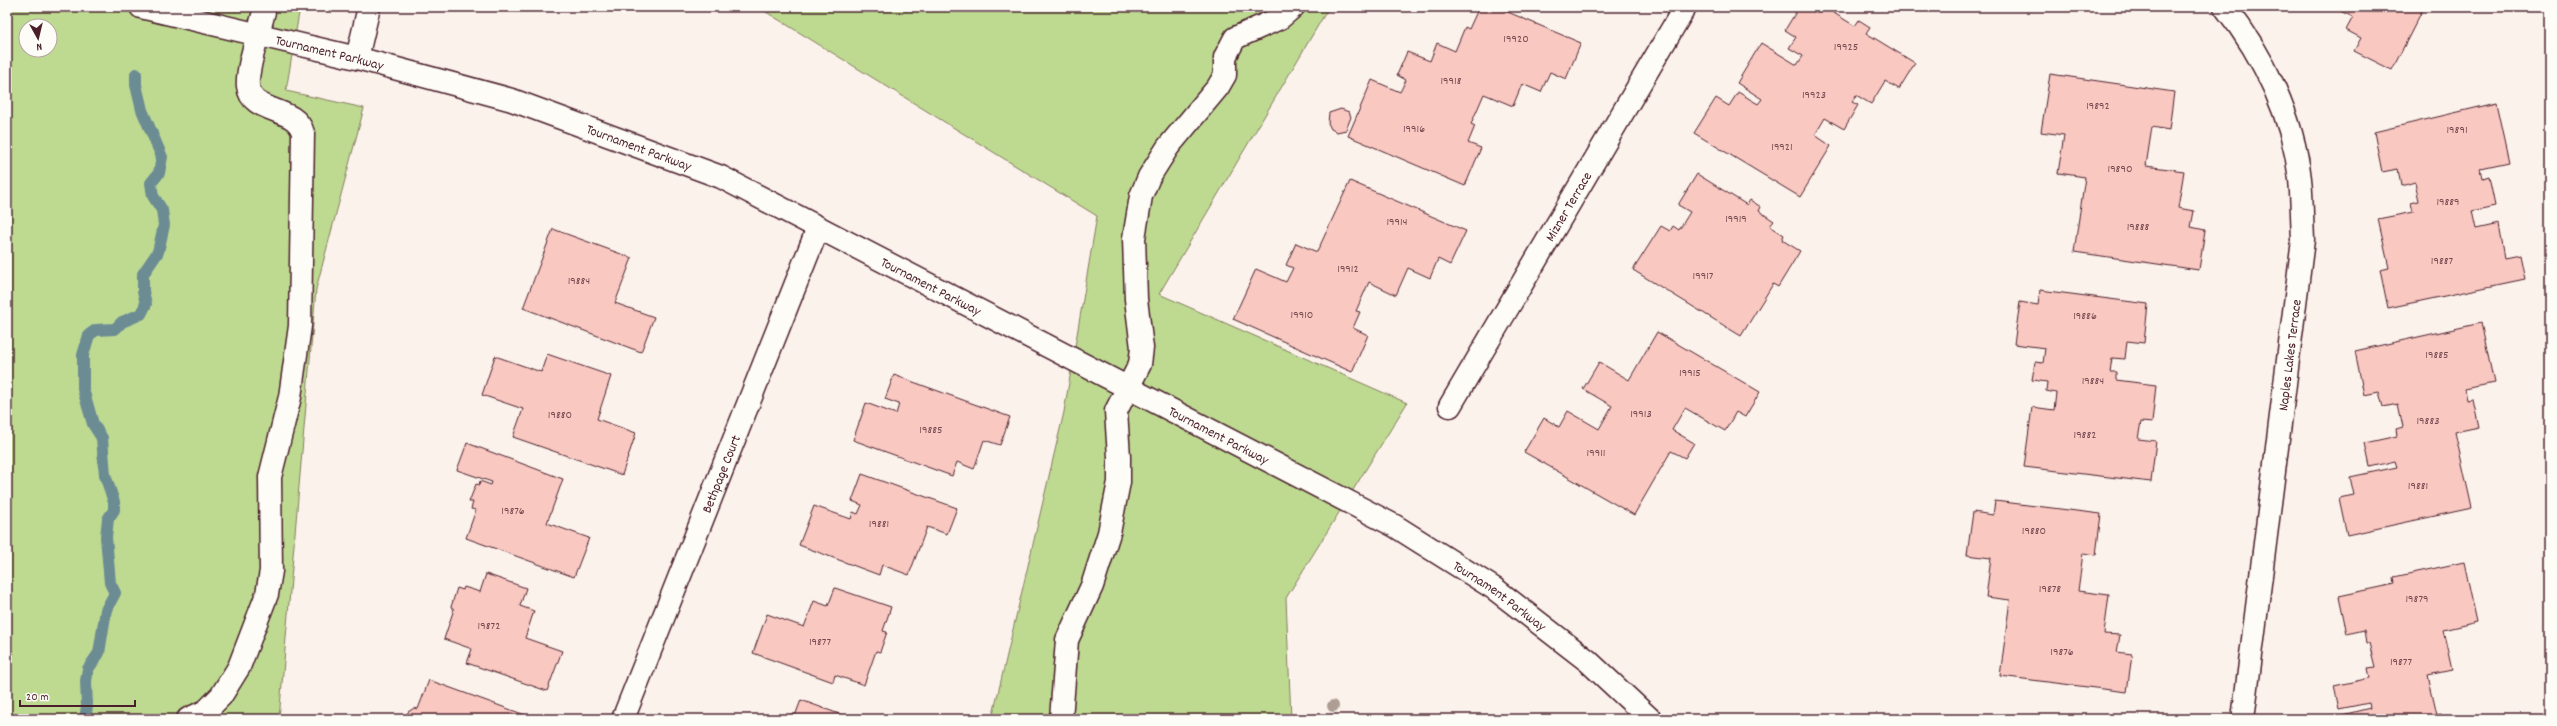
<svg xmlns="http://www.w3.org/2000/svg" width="2557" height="726" viewBox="0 0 2557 726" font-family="Dekko,sans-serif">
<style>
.green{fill:#beda91;stroke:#847c5e;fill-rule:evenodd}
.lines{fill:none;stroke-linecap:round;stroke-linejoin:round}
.stream{stroke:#6c8c94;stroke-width:12}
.building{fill:#f8c8c1;stroke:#4a1f2b}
.service-casing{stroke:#4a1f2b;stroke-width:25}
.minor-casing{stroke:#4a1f2b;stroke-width:25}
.service{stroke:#fdfcf7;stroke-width:22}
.minor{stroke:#fdfcf7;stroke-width:22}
.tree{fill:#ad9d93}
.labels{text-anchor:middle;stroke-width:4;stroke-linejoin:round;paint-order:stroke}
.number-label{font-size:12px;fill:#764950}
.street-label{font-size:14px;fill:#4a1f2b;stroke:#fdfcf7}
</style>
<rect width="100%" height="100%" fill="#fcf2ec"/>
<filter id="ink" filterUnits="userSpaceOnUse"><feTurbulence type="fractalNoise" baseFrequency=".025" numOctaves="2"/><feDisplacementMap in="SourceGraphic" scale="8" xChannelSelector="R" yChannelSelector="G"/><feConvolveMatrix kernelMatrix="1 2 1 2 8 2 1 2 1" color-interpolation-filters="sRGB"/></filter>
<g filter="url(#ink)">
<!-- green -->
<g class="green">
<path d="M7,7H300L286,91L364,108L316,289L279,719H7ZM26,26H50V50H26Z"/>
<polygon points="758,7 1329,7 1159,294 1407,403 1286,598 1291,719 992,719 1064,412 1097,216"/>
</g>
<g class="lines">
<!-- stream -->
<polyline class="stream" points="85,719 87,706 86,681 88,669 99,653 106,610 115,593 110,583 106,537 108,519 114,510 114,502 105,475 102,438 93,424 83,389 83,355 89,335 96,330 115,329 122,322 141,314 146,304 143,291 143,274 158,252 164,225 162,210 153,196 151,183 159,173 162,157 142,110 136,85 136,74"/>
</g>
<!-- building -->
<g class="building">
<polygon points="1479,7 1496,7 1581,43 1566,79 1550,72 1541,92 1522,84 1513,106 1484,94 1471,124 1475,126 1468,143 1481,148 1465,186 1348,136 1372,80 1400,92 1406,80 1397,75 1407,52 1430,61 1437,43 1455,51 1465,27 1469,29"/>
<polygon points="1799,7 1824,7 1855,26 1859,20 1870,27 1866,33 1915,63 1899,89 1885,81 1871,104 1856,95 1852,102 1858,105 1844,129 1825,118 1815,135 1831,146 1800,197 1694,133 1716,98 1729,106 1738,92 1758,104 1762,99 1737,83 1761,43 1797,65 1803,56 1789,48 1796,37 1785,30"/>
<polygon points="2332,7 2424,7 2392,70 2354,51 2361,38 2346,30 2353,17"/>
<polygon points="2050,74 2174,92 2169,130 2152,127 2146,166 2184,171 2178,208 2194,211 2191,227 2205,230 2199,270 2074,252 2085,177 2058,173 2064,135 2041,132"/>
<polygon points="2496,103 2509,162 2481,168 2483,179 2489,177 2495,206 2472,211 2476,229 2499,224 2505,258 2520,255 2525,279 2388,308 2380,270 2389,268 2378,219 2413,212 2411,203 2419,201 2415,182 2401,186 2398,169 2382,172 2374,132"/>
<polygon points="1341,109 1349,112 1351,117 1346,130 1337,132 1331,129 1328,123 1329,113"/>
<polygon points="1697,174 1747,205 1750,200 1761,207 1759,211 1774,221 1770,226 1784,235 1782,240 1800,251 1778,287 1773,284 1741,336 1633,270 1661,226 1670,231 1673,226 1679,230 1690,212 1678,205"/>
<polygon points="1350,181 1466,231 1450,265 1438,259 1430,278 1408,268 1396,295 1369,282 1356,311 1360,312 1353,328 1368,335 1352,372 1233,319 1256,269 1286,282 1293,268 1286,265 1296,243 1317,252"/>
<polygon points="553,229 632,258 615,303 654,317 641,352 523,308"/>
<polygon points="2040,290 2148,304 2144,343 2127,341 2125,359 2112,358 2110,372 2116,372 2116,380 2156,385 2152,423 2141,422 2138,439 2156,441 2151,482 2024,467 2032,407 2054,410 2056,393 2046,391 2047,382 2032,380 2035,362 2043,363 2045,348 2014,344 2020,302 2038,305"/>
<polygon points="2481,323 2494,383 2465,389 2467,400 2473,399 2479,427 2455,432 2472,508 2347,535 2339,498 2354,495 2350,477 2397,467 2395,461 2370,467 2365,443 2397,436 2396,429 2403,427 2398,404 2383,407 2379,392 2364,395 2355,351"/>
<polygon points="1657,332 1760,392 1745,417 1736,412 1725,431 1685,408 1672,430 1694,443 1685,458 1671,451 1634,515 1524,452 1544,418 1559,427 1568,411 1599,429 1612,406 1583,389 1599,362 1629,380"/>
<polygon points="547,354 611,376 597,419 636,433 622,475 513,437 523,409 482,395 495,356 541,372"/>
<polygon points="894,375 1010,417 1000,445 984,440 974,469 957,462 952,476 853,440 866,403 896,414 899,404 885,399"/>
<polygon points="467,443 563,479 547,523 589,538 574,577 466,538 476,510 471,509 473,502 469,502 476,484 479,485 480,481 491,485 492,482 457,470"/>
<polygon points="862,474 957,508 947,534 927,527 909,575 882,565 879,575 799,545 814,506 851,519 853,512 858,514 862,505 852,501"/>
<polygon points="1995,501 2101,514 2096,555 2083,553 2078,591 2109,595 2104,634 2120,635 2117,652 2132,654 2127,692 2000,676 2010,600 1986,597 1991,558 1967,555 1973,512 1993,515"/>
<polygon points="2464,562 2477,622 2443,630 2452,670 2428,675 2437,714 2441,713 2442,719 2326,719 2370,708 2369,703 2339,709 2334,686 2370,678 2368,668 2375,667 2369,643 2366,643 2364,630 2347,634 2339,596 2395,584 2394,577"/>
<polygon points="486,574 526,588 520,606 534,611 525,638 562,651 547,691 467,663 472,649 444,639 454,609 451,607 457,588 463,590 464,587 480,592"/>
<polygon points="835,588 891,607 883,631 887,632 880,652 876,651 864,685 835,675 833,682 753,653 767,614 804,627 814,601 828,606"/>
<polygon points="429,680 536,719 406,719 408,712 414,708 418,709"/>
<polygon points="801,700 842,715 841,719 789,719 790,714 795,716"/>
</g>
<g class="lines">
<defs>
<g id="service">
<path d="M188,719L206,711L221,696L239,667L267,594L271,571L270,477L290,397L300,326L303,133C296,105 251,115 248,86C246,68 261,27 265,7"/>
<polyline points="1061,719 1067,640 1092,586 1109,533 1114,507 1119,482 1119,457 1116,411 1140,364 1142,348 1136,299 1134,238 1141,196 1149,177 1168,147 1218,87 1225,75 1225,57 1235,38 1280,18 1293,7"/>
</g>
<g id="minor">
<path id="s1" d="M141,7L357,58L512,100L721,177L1395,526L1495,589L1588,661L1650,719"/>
<path d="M2225,7C2264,56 2293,117 2300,179C2302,199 2302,220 2303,240L2243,719"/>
<polyline points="357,58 369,7"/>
<path id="s2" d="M1450,406L1685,7"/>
<path id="s3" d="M623,719L818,228"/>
</g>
</defs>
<!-- service casing -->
<use href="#service" class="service-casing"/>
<!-- minor casing -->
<use href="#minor" class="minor-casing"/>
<!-- service -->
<use href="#service" class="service"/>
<!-- minor -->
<use href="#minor" class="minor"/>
</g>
<!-- trees -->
<circle class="tree" cx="1333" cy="706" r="6"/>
</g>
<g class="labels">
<!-- number labels -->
<g class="number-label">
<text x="1516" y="42">19920</text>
<text x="1846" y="50">19925</text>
<text x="1451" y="84">19918</text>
<text x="1814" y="98">19923</text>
<text x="2098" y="109">19892</text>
<text x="1414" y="132">19916</text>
<text x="2457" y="133">19891</text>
<text x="1782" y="150">19921</text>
<text x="2120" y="172">19890</text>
<text x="2448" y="205">19889</text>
<text x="1736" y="222">19919</text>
<text x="1397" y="225">19914</text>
<text x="2138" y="230">19888</text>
<text x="2442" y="264">19887</text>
<text x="1348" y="272">19912</text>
<text x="1703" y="279">19917</text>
<text x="579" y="284">19884</text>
<text x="1302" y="318">19910</text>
<text x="2085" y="319">19886</text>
<text x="2437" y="358">19885</text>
<text x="1690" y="376">19915</text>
<text x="2093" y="384">19884</text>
<text x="1641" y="417">19913</text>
<text x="560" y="418">19880</text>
<text x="2428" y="424">19883</text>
<text x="931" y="433">19885</text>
<text x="2085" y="438">19882</text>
<text x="1596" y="456">19911</text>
<text x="2418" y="489">19881</text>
<text x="513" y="514">19876</text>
<text x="879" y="527">19881</text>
<text x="2034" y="534">19880</text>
<text x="2050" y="592">19878</text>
<text x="2417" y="602">19879</text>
<text x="489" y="629">19872</text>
<text x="820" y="645">19877</text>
<text x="2062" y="655">19876</text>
<text x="2401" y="665">19877</text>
</g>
<!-- street labels -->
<g class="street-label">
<text dy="5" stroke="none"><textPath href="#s1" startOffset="194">Tournament Parkway</textPath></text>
<text dy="5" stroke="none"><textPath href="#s1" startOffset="518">Tournament Parkway</textPath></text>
<text dy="5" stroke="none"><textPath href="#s2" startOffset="232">Mizner Terrace</textPath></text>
<text dy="5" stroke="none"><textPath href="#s1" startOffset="842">Tournament Parkway</textPath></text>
<text transform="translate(2289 355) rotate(-83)" y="5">Naples Lakes Terrace</text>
<text dy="5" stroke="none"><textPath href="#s1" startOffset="1166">Tournament Parkway</textPath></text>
<text dy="5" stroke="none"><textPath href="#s3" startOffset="264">Bethpage Court</textPath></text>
<text dy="5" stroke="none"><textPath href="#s1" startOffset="1490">Tournament Parkway</textPath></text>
</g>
</g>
<!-- margin -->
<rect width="2557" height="726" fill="none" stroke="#fdfcf7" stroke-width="24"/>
<rect x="12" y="12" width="2533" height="702" fill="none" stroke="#4a1f2b" stroke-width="1.5" filter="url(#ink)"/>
<!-- north arrow -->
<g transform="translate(38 38) rotate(172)"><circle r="19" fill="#fdfcf7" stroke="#b5a4a5"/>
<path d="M0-3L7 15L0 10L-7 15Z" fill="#4a1f2b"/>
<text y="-6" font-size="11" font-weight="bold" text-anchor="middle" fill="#4a1f2b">N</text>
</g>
<!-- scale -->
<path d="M20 700v6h115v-6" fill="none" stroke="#4a1f2b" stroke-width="2"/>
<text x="26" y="700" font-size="12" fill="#4a1f2b" stroke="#fdfcf7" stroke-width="3" paint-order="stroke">20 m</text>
</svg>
